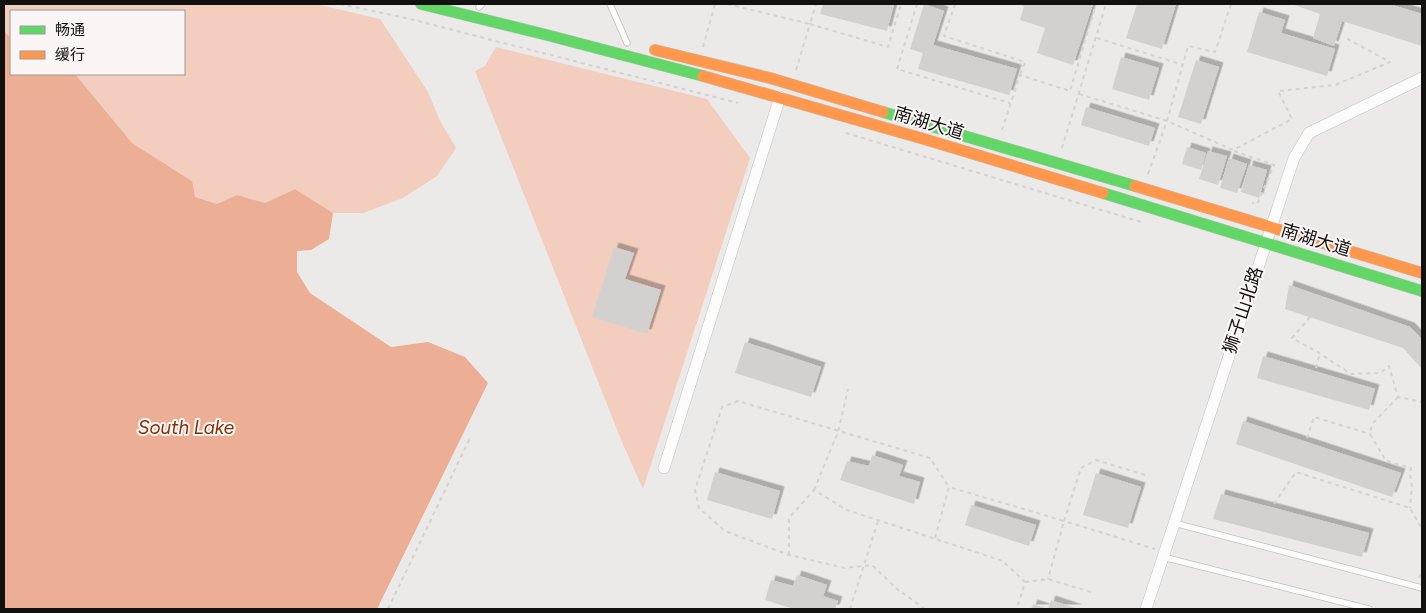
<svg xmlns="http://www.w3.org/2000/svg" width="1426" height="613" viewBox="0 0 1426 613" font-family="Figtree,'Noto Sans SC',sans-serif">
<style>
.green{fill:#f3cdbd}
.water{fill:#ecae94}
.building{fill:#d3d1d0;filter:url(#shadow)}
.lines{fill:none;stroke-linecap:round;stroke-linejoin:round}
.lane-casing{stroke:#c3c1c0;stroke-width:7}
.street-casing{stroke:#c3c1c0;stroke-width:12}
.fast-casing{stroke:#c3c1c0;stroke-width:12}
.slow-casing{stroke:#c3c1c0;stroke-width:12}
.path{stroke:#d3d3d3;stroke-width:2;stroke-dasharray:4 4;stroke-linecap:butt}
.lane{stroke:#fcfcfc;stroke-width:5.5}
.street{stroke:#fcfcfc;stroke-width:11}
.fast{stroke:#63d668;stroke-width:11}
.slow{stroke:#ff974d;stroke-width:11}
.labels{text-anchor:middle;stroke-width:4;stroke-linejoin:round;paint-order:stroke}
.street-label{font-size:18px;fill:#121110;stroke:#fbf6f5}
.water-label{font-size:19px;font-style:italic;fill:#7f3208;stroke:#fbf6f5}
</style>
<defs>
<filter id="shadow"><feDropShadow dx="4.5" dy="-4.5" stdDeviation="0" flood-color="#0004"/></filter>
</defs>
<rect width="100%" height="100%" fill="#eceae8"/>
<!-- green -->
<g class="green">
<polygon points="4,4 316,4 380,19 428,92 440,121 456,148 437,176 403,198 363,213 333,213 295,189 265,203 237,195 217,204 194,197 192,181 132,143 75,74 184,74 184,11 11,11 11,38 4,31"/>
<polygon points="496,47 707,99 750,158 643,489 622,442 475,71 485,66"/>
</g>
<!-- water -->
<polygon class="water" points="4,31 11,38 11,74 75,74 132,143 192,181 195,197 217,204 237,195 265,203 295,189 333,213 329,239 311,250 297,251 297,272 310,293 391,347 428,342 465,357 488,383 377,609 4,609"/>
<!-- building -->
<g class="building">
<polygon points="823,4 894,4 887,31 820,14"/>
<polygon points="924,4 944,11 933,45 1017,69 1009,95 918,69 923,53 910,49"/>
<polygon points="1017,4 1093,4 1073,65 1037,53 1045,28 1020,20 1024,6"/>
<polygon points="1137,4 1176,4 1162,49 1126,38"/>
<polygon points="1291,4 1389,4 1422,14 1422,46 1342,21 1334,46 1313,38 1320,14"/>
<polygon points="1259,12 1285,20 1281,33 1335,49 1327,76 1247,52"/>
<polygon points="1121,57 1159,68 1149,100 1112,89"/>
<polygon points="1196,60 1219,67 1201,124 1178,117"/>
<polygon points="1086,107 1155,128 1149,146 1081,125"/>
<polygon points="1187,147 1206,153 1201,170 1182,164"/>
<polygon points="1208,151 1227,156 1218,185 1199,179"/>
<polygon points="1229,158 1247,164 1237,193 1220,188"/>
<polygon points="1249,165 1267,170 1259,198 1241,192"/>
<polygon points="614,247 634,253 625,279 661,290 647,334 592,317"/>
<polygon points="1289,285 1410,327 1422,339 1422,369 1403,348 1285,309"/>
<polygon points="745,342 821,367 811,397 735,373"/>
<polygon points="1263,356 1375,389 1369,410 1257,378"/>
<polygon points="1243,421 1401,473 1392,497 1236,444"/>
<polygon points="872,455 903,465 899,476 920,482 914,504 840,480 847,461 869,466"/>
<polygon points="715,472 780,491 772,519 707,500"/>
<polygon points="1096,473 1141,487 1128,528 1083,515"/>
<polygon points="1221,494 1369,533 1362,557 1213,519"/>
<polygon points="971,505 1036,525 1029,546 965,525"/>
<polygon points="797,575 827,585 823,596 838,601 835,609 794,609 765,600 771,580 793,586"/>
<polygon points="1051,600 1078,609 1031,609 1033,604 1048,609"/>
</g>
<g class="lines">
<defs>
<g id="lane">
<polyline points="610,4 627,43"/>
<polyline points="479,7 482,4"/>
<polyline points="1174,523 1422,588"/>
<polyline points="1163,557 1369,609"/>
</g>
<g id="street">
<polyline points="664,468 780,97"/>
<polyline points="1146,609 1294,158 1309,133 1422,78"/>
</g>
<g id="fast">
<polyline points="421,4 547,35 703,76"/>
<polyline points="883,112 1135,186"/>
<polyline points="1103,193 1422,291"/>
</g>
<g id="slow">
<polyline points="655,50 770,78 883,112"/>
<polyline points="703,76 924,139 1103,193"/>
<polyline points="1135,186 1422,273"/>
</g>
</defs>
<!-- lane casing -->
<use href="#lane" class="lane-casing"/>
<!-- street casing -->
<use href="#street" class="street-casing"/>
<!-- fast casing -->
<use href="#fast" class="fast-casing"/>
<!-- slow casing -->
<use href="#slow" class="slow-casing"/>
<!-- path -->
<g class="path">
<polyline points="340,4 410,19 738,103"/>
<polyline points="727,4 810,24 816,4"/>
<polyline points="917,4 897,69 1010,103"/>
<polyline points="955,4 944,36 1025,62 1020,75"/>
<polyline points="1097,38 1183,65"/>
<polyline points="703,47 715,4"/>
<polyline points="796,70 810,24 888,47 901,4"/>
<polyline points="1079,94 1167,121 1233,150 1292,119 1278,91 1335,85 1390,62 1344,37"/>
<polyline points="1002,130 1020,75 1070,91 1096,4"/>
<polyline points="846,133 1141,222"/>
<polyline points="1062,148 1106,4"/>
<polyline points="1234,151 1274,165 1257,204 1252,203"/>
<polyline points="1148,174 1167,121 1188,46 1215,52 1231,4"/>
<polyline points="1310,317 1292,338 1316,351 1351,374 1380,373 1389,366 1398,397 1422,402"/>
<polyline points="1316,368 1320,353"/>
<polyline points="1398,397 1372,424 1370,434 1386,461 1411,468 1410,473 1412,487 1410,508"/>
<polyline points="1307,438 1314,417 1370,434"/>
<polyline points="1145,475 1096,460 1081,468 1064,521 1155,549"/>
<polyline points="814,490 838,432 848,389"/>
<polyline points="1274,504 1296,472 1410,508 1422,529"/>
<polyline points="935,538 949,487 1064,521 1048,579"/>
<polyline points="789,555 789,518 814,490 847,510 1003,561 1025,582 1017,609"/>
<polyline points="1419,578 1422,571"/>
<polyline points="1025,582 1048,579 1091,592"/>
<polyline points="388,609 471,436"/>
<polyline points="850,609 878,521"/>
<polyline points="925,609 897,589 872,565 845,568 789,555 725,531 699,508 695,490 722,407 738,401 930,458 949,487"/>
</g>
<!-- lane -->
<use href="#lane" class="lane"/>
<!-- street -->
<use href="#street" class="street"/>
<!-- fast -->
<use href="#fast" class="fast"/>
<!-- slow -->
<use href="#slow" class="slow"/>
</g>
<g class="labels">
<!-- street labels -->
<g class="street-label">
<text transform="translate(929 123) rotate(17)" y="6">南湖大道</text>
<text transform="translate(1316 240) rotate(17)" y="6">南湖大道</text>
<text transform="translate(1243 310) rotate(-72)" y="6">狮子山北路</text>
</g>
<!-- water labels -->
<g class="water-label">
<text x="186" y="434">South Lake</text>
</g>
</g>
<!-- border -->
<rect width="1426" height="613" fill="none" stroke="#121110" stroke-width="10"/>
<!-- legend -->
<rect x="10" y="10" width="175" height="65" fill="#fbf6f5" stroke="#9e9a99"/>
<rect x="20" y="26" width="25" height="8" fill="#63d668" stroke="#9e9a99"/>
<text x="55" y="35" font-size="15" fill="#121110">畅通</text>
<rect x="20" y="51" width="25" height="8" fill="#ff974d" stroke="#9e9a99"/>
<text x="55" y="60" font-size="15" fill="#121110">缓行</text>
</svg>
